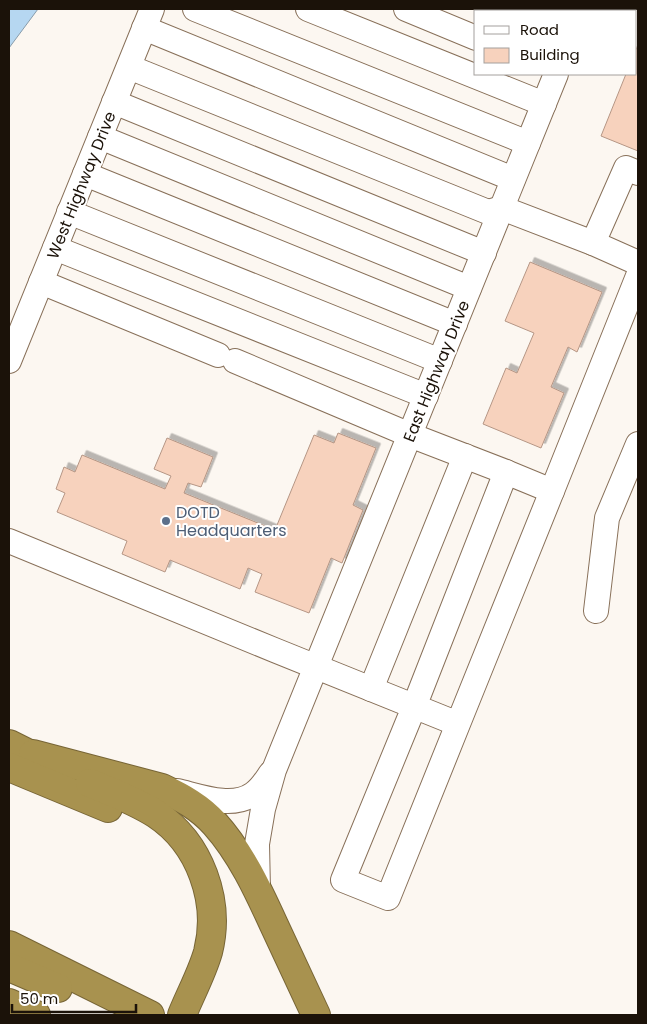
<svg xmlns="http://www.w3.org/2000/svg" width="647" height="1024" viewBox="0 0 647 1024" font-family="Poppins,sans-serif">
<style>
.water{fill:#b6d7f1;stroke:#889cab}
.building{fill:#f7d2bd;stroke:#b59685;filter:url(#shadow)}
.lines{fill:none;stroke-linecap:round;stroke-linejoin:round}
.minor-casing{stroke:#887059;stroke-width:26}
.highway-casing{stroke:#776536;stroke-width:30}
.minor{stroke:#fff;stroke-width:24}
.highway{stroke:#a8924f;stroke-width:28}
.service-dot{fill:#5c6f8a;stroke:#fff;stroke-width:2}
.labels{text-anchor:middle;stroke-width:4;stroke-linejoin:round;paint-order:stroke}
.street-label{font-size:16px;fill:#1b1209;stroke:#fff}
.service-label{font-size:16px;fill:#4e5e75;stroke:#fff;text-anchor:start}
</style>
<defs>
<filter id="shadow"><feDropShadow dx="4.5" dy="-4.5" stdDeviation="0" flood-color="#0004"/></filter>
</defs>
<rect width="100%" height="100%" fill="#fcf7f1"/>
<!-- water -->
<polygon class="water" points="9,9 38,9 9,48"/>
<!-- building -->
<g class="building">
<polygon points="638,44 638,151 601,136 626,74 636,74 636,50"/>
<polygon points="530,262 602,292 577,352 568,347 551,387 564,393 541,448 483,424 506,368 517,373 534,333 505,321"/>
<polygon points="338,433 376,448 353,505 363,510 342,563 331,558 309,613 255,592 262,574 248,568 240,589 170,560 165,572 122,554 127,541 57,512 65,493 56,489 64,467 75,472 82,455 165,489 171,476 154,469 167,438 213,457 201,487 188,483 184,493 275,530 314,435 334,443"/>
</g>
<g class="lines">
<defs>
<g id="minor">
<polyline points="195,9 528,143"/>
<polyline points="308,9 544,104"/>
<polyline points="406,9 476,38"/>
<polyline points="512,9 518,11"/>
<polyline points="577,9 578,11"/>
<polyline points="144,28 513,179"/>
<polyline points="129,67 488,212 502,208 593,243"/>
<polyline points="114,102 484,253"/>
<polyline points="100,137 469,288"/>
<polyline points="638,173 626,168 593,243 638,263"/>
<polyline points="85,174 455,324"/>
<polyline points="69,212 440,361"/>
<polyline points="55,248 426,396"/>
<polyline points="41,282 218,355"/>
<polyline points="9,361 152,9"/>
<polyline points="235,361 410,435 506,472"/>
<polyline points="552,491 638,276"/>
<path d="M9,541C158,603 308,664 458,724L388,898L343,880L414,707L506,472L552,491L458,724"/>
<polyline points="596,611 607,518 638,444"/>
<polyline points="371,689 465,456"/>
<path d="M177,791C199,796 232,809 253,794C261,789 266,780 271,773"/>
<polyline points="258,890 257,844 263,809 274,770 556,74"/>
</g>
<g id="highway">
<polyline points="9,744 49,764"/>
<path d="M33,754L162,788C181,797 200,807 215,824C241,853 258,890 274,925C288,955 302,985 316,1015"/>
<polyline points="9,767 108,808"/>
<path d="M90,783C112,792 136,801 156,814C200,843 221,901 208,952C202,973 190,995 182,1015"/>
<polyline points="9,945 150,1015"/>
<polyline points="9,967 58,988"/>
<polyline points="9,1003 36,1015"/>
</g>
</defs>
<!-- minor casing -->
<use href="#minor" class="minor-casing"/>
<!-- highway casing -->
<use href="#highway" class="highway-casing"/>
<!-- minor -->
<use href="#minor" class="minor"/>
<!-- highway -->
<use href="#highway" class="highway"/>
</g>
<!-- markers -->
<circle class="service-dot" cx="166" cy="521" r="5"/>
<g class="labels">
<!-- street labels -->
<g class="street-label">
<text transform="translate(81 185) rotate(-68)" y="6">West Highway Drive</text>
<text transform="translate(436 371) rotate(-68)" y="6">East Highway Drive</text>
</g>
<!-- service labels -->
<g class="service-label">
<text x="176" y="518">DOTD<tspan x="176" dy="18">Headquarters</tspan></text>
</g>
</g>
<!-- border -->
<rect width="647" height="1024" fill="none" stroke="#1b1209" stroke-width="20"/>
<!-- legend -->
<rect x="474" y="10" width="162" height="65" fill="#ffffff" stroke="#a4a09d"/>
<rect x="484" y="26" width="25" height="8" fill="#ffffff" stroke="#a4a09d"/>
<text x="520" y="35" font-size="15" fill="#1b1209">Road</text>
<rect x="484" y="48" width="25" height="15" fill="#f7d2bd" stroke="#a4a09d"/>
<text x="520" y="60" font-size="15" fill="#1b1209">Building</text>
<!-- scale -->
<path d="M12 1004v8h124v-8" fill="none" stroke="#1b1209" stroke-width="2.5"/>
<text x="20" y="1004" font-size="15" fill="#1b1209" stroke="#ffffff" stroke-width="4" paint-order="stroke">50 m</text>
</svg>
